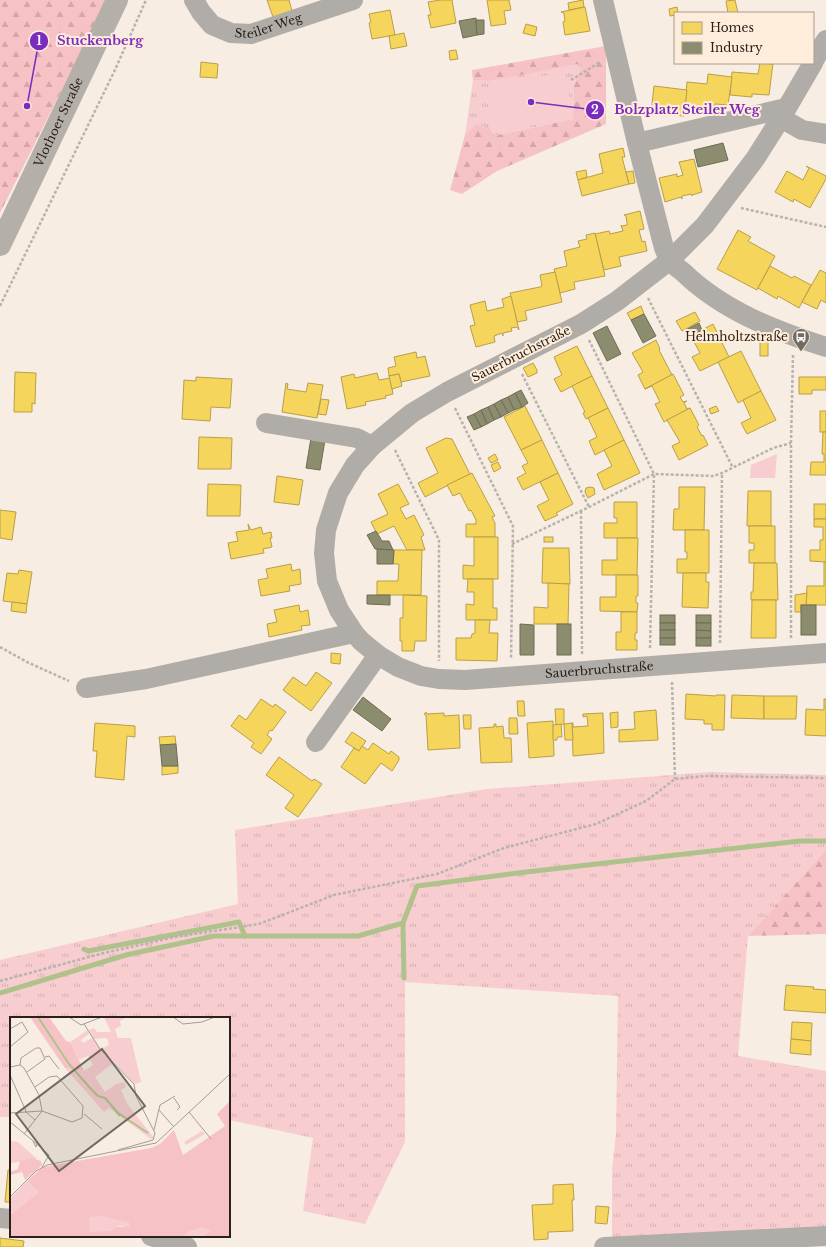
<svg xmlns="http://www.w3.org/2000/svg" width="826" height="1247" viewBox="0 0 826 1247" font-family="'Libre Baskerville',serif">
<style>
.grass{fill:url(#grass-tufts)}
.forest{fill:url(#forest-firs)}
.park{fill:#f8cdd0}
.homes{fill:#f6d55c;stroke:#b99f48}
.industry{fill:#8c8c6e;stroke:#6f6c55}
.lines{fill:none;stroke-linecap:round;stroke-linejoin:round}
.stream{stroke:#b0c28b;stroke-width:5}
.path{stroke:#b8b3ad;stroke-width:2.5;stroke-dasharray:3 2;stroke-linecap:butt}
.minor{stroke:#b0ada8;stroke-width:20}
.major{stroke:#b4afa8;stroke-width:22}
.labels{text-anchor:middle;stroke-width:4;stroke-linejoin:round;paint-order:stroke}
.street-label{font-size:12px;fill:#2a221a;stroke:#ffeddb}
.poi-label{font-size:12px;fill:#2a221a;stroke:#ffeddb;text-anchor:end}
.inset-river{fill:none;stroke:#b0c28b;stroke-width:2}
.inset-road{fill:none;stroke:#a59c93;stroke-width:1}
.view{fill:#726960;fill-opacity:0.15;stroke:#726960;stroke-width:2}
.inset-edge{fill:none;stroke:#2a221a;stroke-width:2}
.leader{fill:none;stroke:#7b2cbf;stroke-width:1.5}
.callout-dot{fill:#7b2cbf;stroke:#ffeddb;stroke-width:1.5}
.mark-label{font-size:12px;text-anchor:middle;font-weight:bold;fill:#fff}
.callout-label{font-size:13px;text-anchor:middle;font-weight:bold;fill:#7b2cbf;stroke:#ffeddb;stroke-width:4;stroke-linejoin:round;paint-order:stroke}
</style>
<defs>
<pattern id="grass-tufts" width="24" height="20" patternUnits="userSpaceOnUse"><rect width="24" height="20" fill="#f8cdd0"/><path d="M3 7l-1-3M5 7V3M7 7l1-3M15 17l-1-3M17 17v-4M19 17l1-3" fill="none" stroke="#d5b0b2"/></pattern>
<pattern id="forest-firs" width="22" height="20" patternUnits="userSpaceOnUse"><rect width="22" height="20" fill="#f6c2c6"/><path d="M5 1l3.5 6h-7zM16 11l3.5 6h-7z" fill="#d3a6aa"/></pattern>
</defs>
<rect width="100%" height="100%" fill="#f7ede3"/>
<!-- grass -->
<g class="grass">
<polygon points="584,62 574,85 573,119 494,136 465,135 473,80 490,81"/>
<polygon points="710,772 826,775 826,850 748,936 738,1056 826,1071 826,1231 612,1239 612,1169 616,1134 618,996 405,982 405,1142 365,1224 303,1211 313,1138 229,1120 229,1018 11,1018 11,1117 0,1117 0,960 238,904 235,830 487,789"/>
</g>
<!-- forest -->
<g class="forest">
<polygon points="0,0 107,0 0,213"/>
<polygon points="606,46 606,124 497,171 462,194 450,190 465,135 477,124 489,127 494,136 573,119 574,85 583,63 490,81 473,80 472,70"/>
<polygon points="826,850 826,934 748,936"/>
</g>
<!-- park -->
<g class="park">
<polygon points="565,72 573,118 496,132 488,86"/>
<polygon points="777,454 775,478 750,478 751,465"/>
</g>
<!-- homes -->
<g class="homes">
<polygon points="267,0 289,0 292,11 273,17"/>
<polygon points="440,0 452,0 456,23 431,28 428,15 431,15 428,2"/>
<polygon points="487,0 509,0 511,10 504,11 506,24 491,26"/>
<polygon points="583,0 584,7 569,10 568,3"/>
<polygon points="735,0 738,13 728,13 726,1"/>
<polygon points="585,7 590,31 565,35 563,22 565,21 564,13 561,12"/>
<polygon points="677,7 678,13 675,13 675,15 670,16 669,9"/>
<polygon points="390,10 395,35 372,39 369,23 371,22 369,14"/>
<polygon points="526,24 537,27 535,36 523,33"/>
<polygon points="404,33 407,46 391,49 389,36"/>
<polygon points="456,50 458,59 450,60 449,51"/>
<polygon points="201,62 218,64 217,78 200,77"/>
<polygon points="760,63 772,64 773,63 769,95 752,94 752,97 730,95 732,72 758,74"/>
<polygon points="708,74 732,77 728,105 715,104 714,109 685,106 687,82 707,84"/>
<polygon points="654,86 687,90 684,116 651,113"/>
<polygon points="623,148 625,157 622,157 629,184 582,196 578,180 603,173 599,154"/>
<polygon points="694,159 702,192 692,195 692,196 691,194 682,196 682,199 681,197 665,202 659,178 677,174 677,177 683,175 679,162"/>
<polygon points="806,166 826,176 826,179 810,208 794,199 793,202 775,192 787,171 803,180 809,168"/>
<polygon points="586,170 587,177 578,180 576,172"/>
<polygon points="633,171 635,183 629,184 626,172"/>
<polygon points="640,211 644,229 639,230 642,242 645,241 647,251 619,257 621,266 604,270 595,234 609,231 610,234 623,231 621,225 622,226 627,225 627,223 626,216 624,215"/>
<polygon points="738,230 751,237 748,241 775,256 757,290 717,269"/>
<polygon points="595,233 605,276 574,282 575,289 560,293 554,269 567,266 564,251 580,247 578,241 587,239 586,235"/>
<polygon points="770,266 792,278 794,276 811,285 799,308 778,296 777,299 758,288"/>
<polygon points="820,270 826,273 826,303 821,300 817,309 802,302"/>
<polygon points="555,272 562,302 525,311 527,320 517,322 510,293 540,287 542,286 540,275"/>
<polygon points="511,296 519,330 517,327 511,328 512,331 503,333 503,336 502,333 494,336 495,342 476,347 470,326 475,325 470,305 485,301 487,311 504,307 502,299"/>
<polygon points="641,306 644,314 631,320 627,313"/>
<polygon points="695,312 700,321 682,331 676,321"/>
<polygon points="713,324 729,357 700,371 692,357 700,353 691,336"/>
<polygon points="656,340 660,349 659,350 672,375 645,389 638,375 643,372 632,353"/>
<rect x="760" y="341" width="8" height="15"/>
<polygon points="577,346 592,376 561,392 554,379 562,375 554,357"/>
<polygon points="741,351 761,391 738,403 718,362"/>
<polygon points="416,352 417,358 425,356 430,376 401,382 399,374 389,376 388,368 396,366 394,357"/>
<polygon points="533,363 537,370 537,373 528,377 523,368"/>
<polygon points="15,372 36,373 35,404 32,403 32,412 14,412"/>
<polygon points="377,373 379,380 390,378 393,394 385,396 386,398 365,402 366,405 347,409 341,377 354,374 355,378"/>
<polygon points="399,374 402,386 392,389 389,376"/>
<polygon points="673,374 684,395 680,397 683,402 687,401 684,403 687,409 690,408 664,422 655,404 660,402 652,386 645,389"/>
<polygon points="592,376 608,408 586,419 583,413 585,412 572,386"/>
<polygon points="196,377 232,379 230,408 211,407 210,421 182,419 184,380 196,381"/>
<polygon points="799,377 826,377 826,390 812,390 812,394 799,394"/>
<polygon points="286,383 288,384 287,389 306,392 308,383 323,385 317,418 282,412"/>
<polygon points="761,391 776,420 747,434 741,423 751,418 743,400"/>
<polygon points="321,399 329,400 326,415 318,414"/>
<polygon points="525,406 542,440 521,450 504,417"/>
<polygon points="716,406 719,411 711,414 709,409"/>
<polygon points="608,408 624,440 595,455 589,441 597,437 588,418"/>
<polygon points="690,408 699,425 697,427 702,436 703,435 708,445 679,460 672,446 680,442 667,420"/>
<rect x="820" y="411" width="6" height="21"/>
<polygon points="823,432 826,432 826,475 810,475 811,462 824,462 824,454 822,454"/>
<polygon points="199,437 232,438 231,469 198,469"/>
<polygon points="446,438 452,439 470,474 425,497 418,483 438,473 426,448"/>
<polygon points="542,440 558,473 523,490 517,478 526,473 522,466 528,463 521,450"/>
<polygon points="624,440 640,473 604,490 597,474 612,466 604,450"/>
<polygon points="495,454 498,460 491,463 488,458"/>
<polygon points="498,462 501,468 494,472 491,465"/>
<polygon points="472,473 495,516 492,517 495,523 495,537 466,537 466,524 476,524 476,520 471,510 469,511 460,493 453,496 447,485"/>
<polygon points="558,473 573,504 556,513 558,515 545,521 537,506 549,500 540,482"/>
<polygon points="277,476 303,480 299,505 274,502"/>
<polygon points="208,484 241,485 240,516 207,516"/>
<polygon points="398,484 409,504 400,508 406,519 414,515 424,535 421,537 425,550 407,550 394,526 377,534 371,522 388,514 378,494"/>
<polygon points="590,487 594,488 595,494 588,498 585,492 586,488"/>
<polygon points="679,487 705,487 704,530 673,530 674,509 679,509"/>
<polygon points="748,491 771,491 771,526 747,526"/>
<polygon points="614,502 637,502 637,538 604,538 604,523 617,523 617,518 614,518"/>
<rect x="814" y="504" width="12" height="15"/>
<polygon points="0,510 16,512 12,540 0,538"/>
<polygon points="814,519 826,519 826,562 810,561 810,550 820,550 820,540 823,540 823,527 814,527"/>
<polygon points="248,524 251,530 261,527 263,534 271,532 272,538 270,538 272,547 263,549 264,553 231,559 228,543 238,541 236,532 249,530"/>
<polygon points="749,526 775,526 775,563 749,563 749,550 754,550 754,543 749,543"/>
<polygon points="685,530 709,530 709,573 677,573 677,559 687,559 687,552 685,552"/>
<polygon points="474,537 498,537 498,579 463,579 463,565 474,566"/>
<rect x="544" y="537" width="9" height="5"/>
<polygon points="617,538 638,538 637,575 602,575 602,560 617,560"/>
<polygon points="543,548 569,548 570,584 542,583"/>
<polygon points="394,550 422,550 421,595 377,595 377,581 398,581 399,564 393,564"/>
<polygon points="824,562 826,562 826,605 806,605 807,586 824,586"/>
<polygon points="754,563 777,563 778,600 751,600 751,592 753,592"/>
<polygon points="291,564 292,571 300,569 301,584 289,586 290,591 261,596 258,580 268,578 266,569"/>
<polygon points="19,570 32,572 27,604 3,601 7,573 18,574"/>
<polygon points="683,573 706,573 706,582 709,582 708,608 682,607"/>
<polygon points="616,575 638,575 638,596 636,596 636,603 638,603 637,612 600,611 600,597 616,597"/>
<polygon points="468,579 493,579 493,608 497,608 497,620 466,620 466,604 474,605 474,592 467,592"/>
<polygon points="548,583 569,584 568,624 534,624 534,607 548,608"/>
<polygon points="807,593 806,605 801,605 801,612 795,612 795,595"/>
<polygon points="403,595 427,596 426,641 415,641 414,651 402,651 402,641 400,641 400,618 403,618"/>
<polygon points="752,600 776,600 776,638 751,638"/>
<polygon points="12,602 27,604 26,613 11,611"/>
<polygon points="299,605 300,612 308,610 310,625 301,626 302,630 269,637 267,624 277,622 274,610"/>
<polygon points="621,612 637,612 637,633 635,633 635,640 637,640 637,650 616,650 616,632 621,632"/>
<polygon points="475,620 490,620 489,633 498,633 497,661 456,660 456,638 471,638 472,634 475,633"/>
<polygon points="331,653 341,654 340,664 331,663"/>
<polygon points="316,672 332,683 311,711 283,690 293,677 306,686"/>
<polygon points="686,694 716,696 716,695 725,695 724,730 712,730 712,724 704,724 704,720 685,719"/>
<polygon points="732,695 764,696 764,719 731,718"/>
<polygon points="764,696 797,696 796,719 764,719"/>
<polygon points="261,699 273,707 275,704 286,712 272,731 270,730 267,735 272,739 261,754 251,747 254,743 231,726 239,715 246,720"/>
<polygon points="824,699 826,699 826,736 805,735 806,709 824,710"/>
<polygon points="517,701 524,701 525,716 518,716"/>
<polygon points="555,709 564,709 564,724 556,725"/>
<polygon points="656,710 658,740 619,742 619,730 635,729 634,712"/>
<polygon points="426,712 427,714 444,713 444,716 459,715 460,748 428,750 426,715 424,714"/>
<polygon points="618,712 618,727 611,728 610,713"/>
<polygon points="603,713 604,753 573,756 572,723 573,723 573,727 588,726 587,716 583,717 583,714"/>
<polygon points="463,715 471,715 471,729 464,729"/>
<polygon points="509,718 517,718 518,734 509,734"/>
<polygon points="553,721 554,756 529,758 527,723"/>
<polygon points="95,723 135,726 135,737 127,736 124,780 95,777 97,751 93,751"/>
<polygon points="572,723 573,740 565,740 564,724"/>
<polygon points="494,724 496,724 496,727 503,726 504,738 511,738 512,762 481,763 479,728 494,727"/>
<polygon points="561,724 562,737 557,737 557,740 553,740 553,725"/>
<polygon points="352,732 366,741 359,751 345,742"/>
<polygon points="175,736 176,744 160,745 159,737"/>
<polygon points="373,743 389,754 391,751 399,757 399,760 392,771 381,763 365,784 341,767 354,748 359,751 362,746 368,750"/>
<polygon points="279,757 312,781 314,779 322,784 298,817 285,808 294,795 266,775"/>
<polygon points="162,766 178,766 178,773 162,775"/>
<polygon points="786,985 814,987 813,989 826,990 826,1013 784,1010"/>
<polygon points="792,1022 812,1023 811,1041 791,1039"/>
<polygon points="791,1039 811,1041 811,1055 790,1053"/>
<polygon points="8,1170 11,1170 11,1202 5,1202"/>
<polygon points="573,1184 574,1200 572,1200 573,1231 548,1232 548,1239 534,1240 532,1205 553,1204 553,1185"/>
<polygon points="596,1206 609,1207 607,1224 595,1223"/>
<polygon points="0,1238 24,1241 23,1247 0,1247"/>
</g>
<!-- industry -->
<g class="industry">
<polygon points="476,18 477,35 463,38 459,21"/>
<polygon points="476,20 484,20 484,34 477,35"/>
<polygon points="723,143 728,160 698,167 694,150"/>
<polygon points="644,314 656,336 643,343 631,320"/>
<polygon points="699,323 702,330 688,338 684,331"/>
<polygon points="607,326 621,354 607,361 593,333"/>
<polygon points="521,390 528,403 522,407 515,393"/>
<polygon points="515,393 522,407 514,410 508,397"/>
<polygon points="508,397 514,410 508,413 501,400"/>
<polygon points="501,400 508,413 501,417 494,404"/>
<polygon points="494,404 501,417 494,420 488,407"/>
<polygon points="488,407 494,420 487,424 481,410"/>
<polygon points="481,410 487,424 481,427 474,414"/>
<polygon points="474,414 481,427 474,430 467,417"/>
<polygon points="311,438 325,440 320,470 306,468"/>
<polygon points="376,531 382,541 389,541 393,550 375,549 367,535"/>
<polygon points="377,549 394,550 393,564 377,564"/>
<polygon points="367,595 390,595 390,605 367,604"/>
<rect x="801" y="605" width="15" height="30"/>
<rect x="660" y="615" width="15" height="8"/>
<rect x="696" y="615" width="15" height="8"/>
<rect x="660" y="623" width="15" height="7"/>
<polygon points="696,623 711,623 711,631 696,630"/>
<polygon points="520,624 534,625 534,655 520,655"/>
<rect x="557" y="624" width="14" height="31"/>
<rect x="660" y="630" width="15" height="8"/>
<polygon points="696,630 711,631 711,638 696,638"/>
<rect x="660" y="638" width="15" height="7"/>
<rect x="696" y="638" width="15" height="8"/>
<polygon points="363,697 391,719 382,731 353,710"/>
<polygon points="176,744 178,766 162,766 160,745"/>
</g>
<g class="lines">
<!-- stream -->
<g class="stream">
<polyline points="403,923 404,978"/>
<polyline points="84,949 88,951 239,922 245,936"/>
<polyline points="0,993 126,955 214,936 358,936 403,923 417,886 526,872 800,841 826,841"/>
</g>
<!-- path -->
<g class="path">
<polyline points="571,80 600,62"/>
<polyline points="741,208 826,227"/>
<polyline points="648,298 733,468"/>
<polyline points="0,306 114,72 146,0"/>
<polyline points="589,340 654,474 650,648"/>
<polyline points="522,374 589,507"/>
<polyline points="455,408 513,526 511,658"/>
<polyline points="395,450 439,540 439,661"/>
<polyline points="581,511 582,654"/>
<polyline points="512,544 589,507 654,474 714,476 722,473 773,448 791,443"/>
<polyline points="791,638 791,443 793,355"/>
<polyline points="720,643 722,473"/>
<polyline points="0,647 27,662 69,681"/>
<polyline points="672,682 675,779"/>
<polyline points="0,981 104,953 175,937 259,924 334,895 437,874 504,848 596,824 646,801 675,779 705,776 826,778"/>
</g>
<!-- minor -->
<g class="minor">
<path id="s1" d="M194,0L201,12L212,25L231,33L251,34L353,0"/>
<path d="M603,0L637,143L664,248C666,252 667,256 669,260C672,264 678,268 683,272C722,310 775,331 826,347"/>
<polyline points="813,62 826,40"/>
<path id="s2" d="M813,63L781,118L755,159L705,225L670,260L617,301L581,324L447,392L412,413L372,446L355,465L338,493L326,530L324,553L327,581L339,610L354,633L361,641L378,655L398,667L421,676L439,679L465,680L826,653"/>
<polyline points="781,118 802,130 826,134"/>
<polyline points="637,143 786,108"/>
<polyline points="266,423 357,438 372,446"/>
<polyline points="86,688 146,679 354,633"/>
<polyline points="316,742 378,655"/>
<polyline points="0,1218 11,1219"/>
<polyline points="151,1236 187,1247"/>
<polyline points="604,1247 826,1236"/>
</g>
<!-- major -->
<path class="major" id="s3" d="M0,245L117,0"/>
</g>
<!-- icons -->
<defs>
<symbol id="bus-pin" viewBox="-11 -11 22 30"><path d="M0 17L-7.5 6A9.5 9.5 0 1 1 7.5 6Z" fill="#726960" stroke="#ffeddb"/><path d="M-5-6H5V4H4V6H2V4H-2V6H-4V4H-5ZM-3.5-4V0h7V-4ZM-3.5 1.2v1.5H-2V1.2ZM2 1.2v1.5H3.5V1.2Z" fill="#fff"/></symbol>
</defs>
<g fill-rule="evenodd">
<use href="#bus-pin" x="791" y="327" width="20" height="27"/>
</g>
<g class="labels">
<!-- street labels -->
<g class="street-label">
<text dy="4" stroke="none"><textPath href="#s1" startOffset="90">Steiler Weg</textPath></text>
<text dy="4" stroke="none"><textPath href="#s3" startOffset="136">Vlothoer Straße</textPath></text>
<text transform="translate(521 354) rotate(-27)" y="4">Sauerbruchstraße</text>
<text dy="4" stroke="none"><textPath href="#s2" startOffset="1064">Sauerbruchstraße</textPath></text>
</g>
<!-- poi labels -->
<g class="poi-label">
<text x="788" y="341">Helmholtzstraße</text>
</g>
</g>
<!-- overview -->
<g transform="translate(10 1017)">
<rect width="220" height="220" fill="#f7ede3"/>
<path d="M94,0H117L110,4L111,9L105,12L108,21H121L131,65L125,67L91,32L99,28L97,21L84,22L79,13L84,11L87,15H101ZM78,13L79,17L71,23L73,26L82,21L102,47L85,60L95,75L106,67L114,65L116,70L111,73L118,88L144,121L141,122L99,91L94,95L55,51L74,54L83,48L78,39L69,43L60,25ZM192,114L195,117L176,128L174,125ZM0,124L8,125L27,142L1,146ZM17,164L29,175L0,198V182ZM192,210L200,214L195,219L173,220L178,215Z" fill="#f8cdd0"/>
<path d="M20,0H39L56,24L60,25L74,54L55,51ZM220,84V220H193L200,214L192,210L178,215L173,220H0V198L29,175L17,164L33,150L141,131L150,127L164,113L173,138L215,109L207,97ZM90,199L112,205H117L114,210H105ZM22,141L31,144L32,148L15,163L12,155L0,158V155L8,152L10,144Z" fill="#f6c2c6" fill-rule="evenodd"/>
<path d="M90,199L119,205L120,210L109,209L101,214L80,215L79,200Z" fill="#f8cdd0"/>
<path class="inset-river" d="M28,0L59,47L81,72L88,79L95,81L108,96L138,116M101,88L110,99"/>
<path class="inset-road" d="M59,0L71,8L92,0M163,0L173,7L192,5L205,0M74,7L90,32L124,67L126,79L145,116L143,123L108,133M0,12L12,5L18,15L0,30M35,40L39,39L49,52M10,48L11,41L26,31H30L35,42L17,55M0,50L10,48L14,51L29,78L32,94M0,58L16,94M164,81L170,90L167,93M149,93L163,109M15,94L25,103M179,95L201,122M0,96L32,94L62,105L72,101L73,89L47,59L39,60L25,70M74,97L92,112M0,105L27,127L26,130L23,124M144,113L150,88L165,79M14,117L32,94M27,127L39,138L32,150M0,180L26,154L37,148L146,126L220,57"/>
<path class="view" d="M92,32L135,89L49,154L6,97Z"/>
<rect width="220" height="220" class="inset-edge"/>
</g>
<!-- callouts -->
<path class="leader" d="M27 106L39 41M531 102L595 110"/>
<g class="callout-dot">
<circle cx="27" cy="106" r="4"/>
<circle cx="531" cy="102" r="4"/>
<circle cx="39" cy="41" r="10"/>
<circle cx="595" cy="110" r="10"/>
</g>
<g class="mark-label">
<text x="39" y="45">1</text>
<text x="595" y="114">2</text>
</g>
<g class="callout-label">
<text x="100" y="45">Stuckenberg</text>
<text x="687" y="114">Bolzplatz Steiler Weg</text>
</g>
<!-- legend -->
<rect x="674" y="12" width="140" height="52" fill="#ffeddb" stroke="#aa9c8e"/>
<rect x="682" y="22" width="20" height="12" fill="#f6d55c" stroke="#aa9c8e"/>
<text x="710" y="32" font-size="12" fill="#2a221a">Homes</text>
<rect x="682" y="42" width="20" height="12" fill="#8c8c6e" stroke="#aa9c8e"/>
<text x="710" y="52" font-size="12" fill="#2a221a">Industry</text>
</svg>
